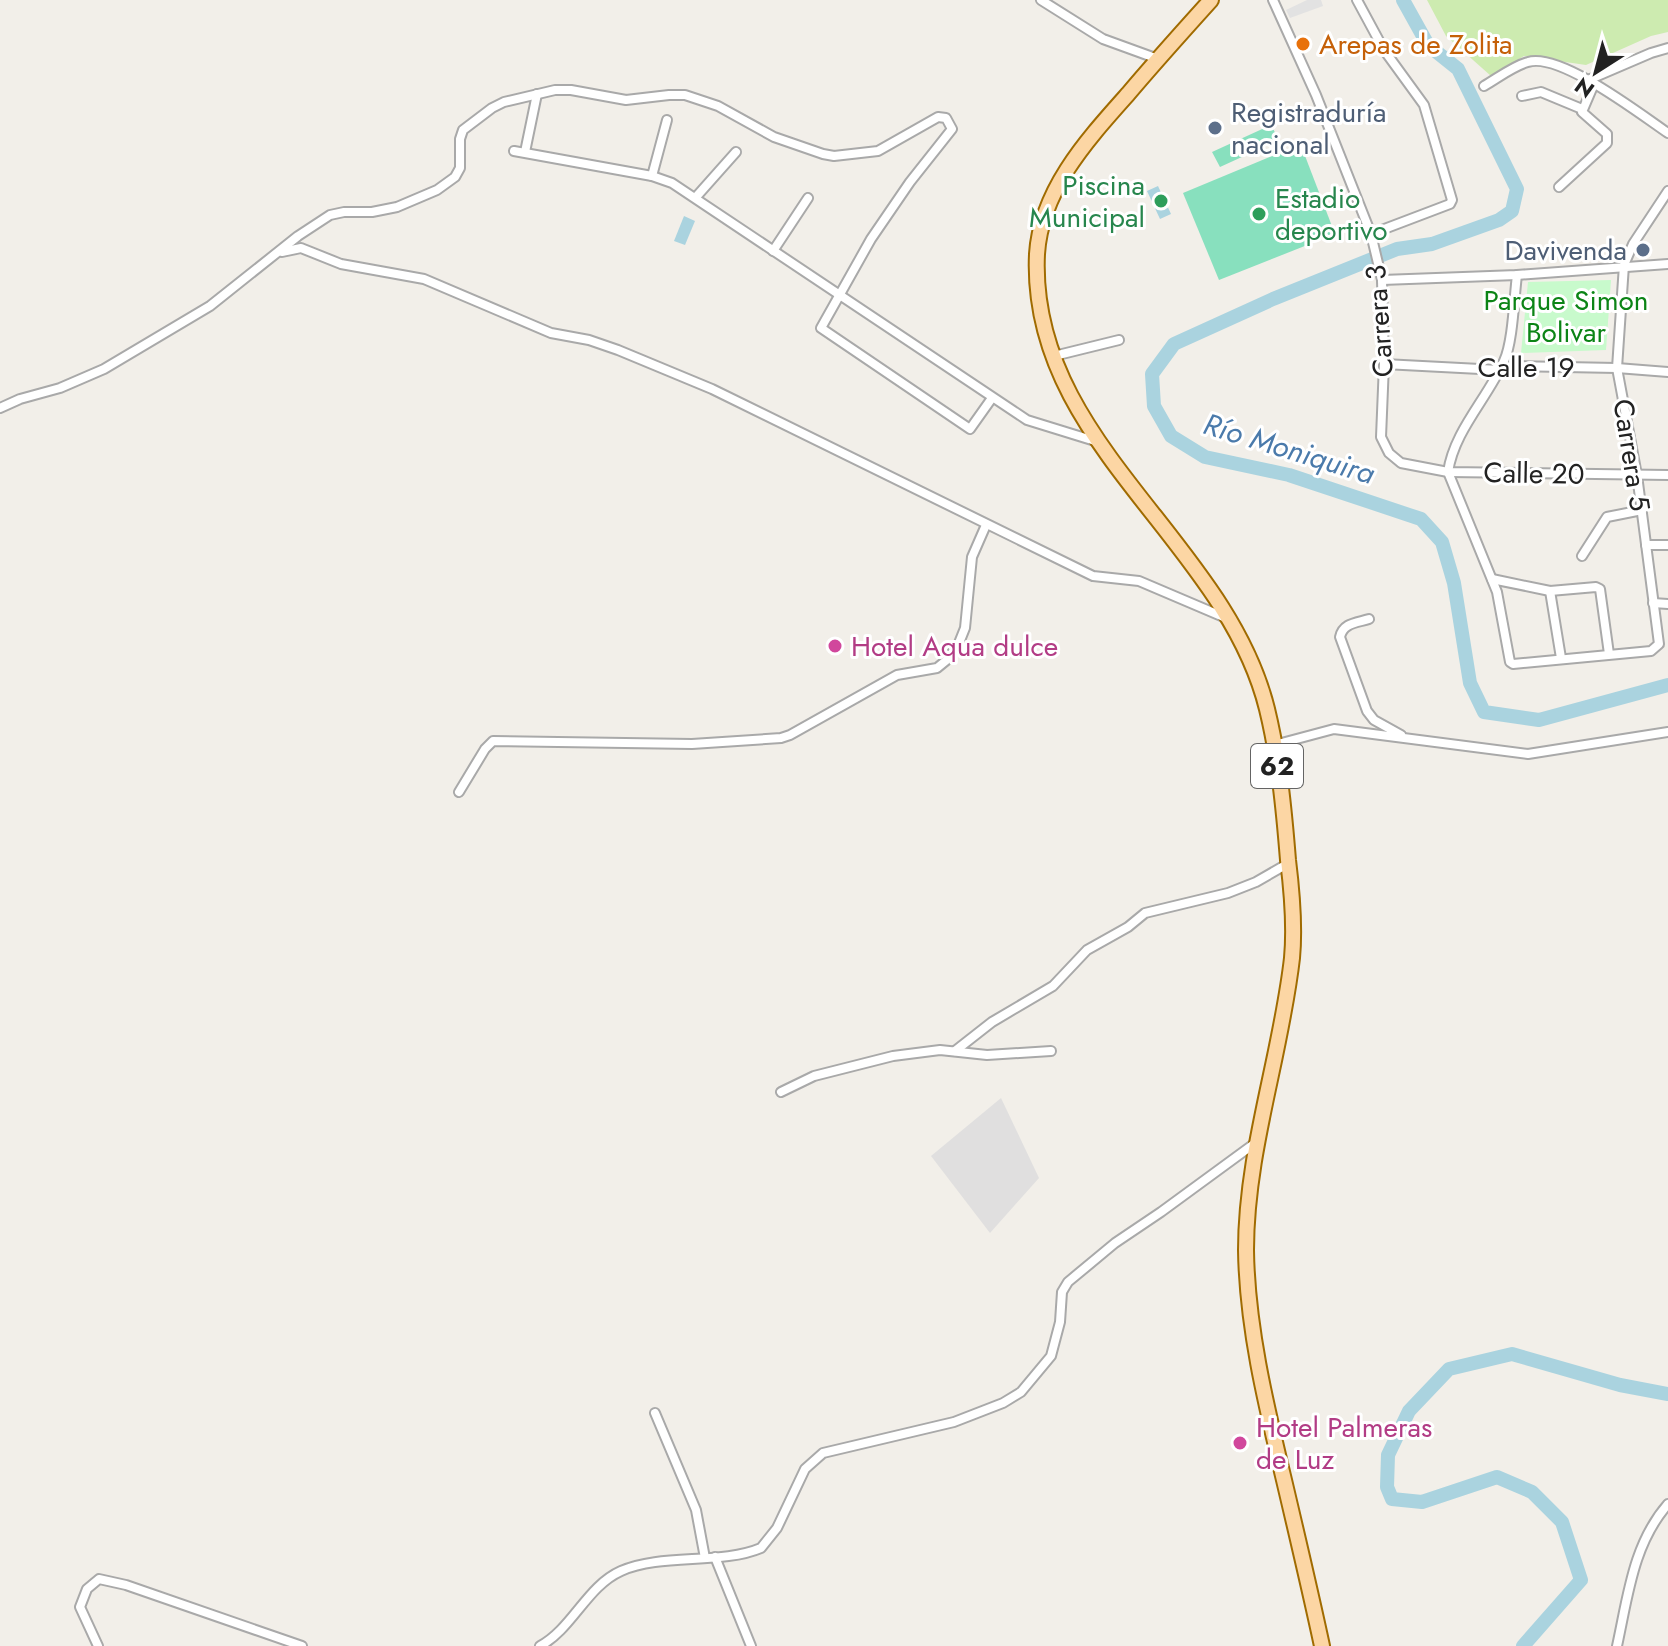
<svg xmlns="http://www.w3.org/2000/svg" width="1668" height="1646" viewBox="0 0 1668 1646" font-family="Jost,sans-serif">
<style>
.residential{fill:#e0dfdf}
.grass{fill:#cdebb0}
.park{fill:#c8facc}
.pitch{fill:#88e0be}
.parking{fill:#e2e2e2}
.water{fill:#aad3df}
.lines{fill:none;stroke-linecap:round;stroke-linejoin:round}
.river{stroke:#aad3df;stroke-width:14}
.street-casing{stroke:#a9a9a9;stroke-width:12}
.primary-casing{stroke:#a06b00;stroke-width:18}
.street{stroke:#fff;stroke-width:8}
.primary{stroke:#fcd6a4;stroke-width:14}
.food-dot{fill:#e8710a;stroke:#fff;stroke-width:3}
.service-dot{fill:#5c6f8a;stroke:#fff;stroke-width:3}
.leisure-dot{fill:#2e9e5b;stroke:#fff;stroke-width:3}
.hotel-dot{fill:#d1479c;stroke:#fff;stroke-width:3}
.labels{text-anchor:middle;stroke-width:6;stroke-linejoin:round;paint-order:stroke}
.shield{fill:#fff;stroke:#646464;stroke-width:2}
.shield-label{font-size:26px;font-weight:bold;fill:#222}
.food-label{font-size:28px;fill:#c56008;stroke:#fff;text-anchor:start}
.service-label{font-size:28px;fill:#4e5e75;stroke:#fff;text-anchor:start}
.leisure-label{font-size:28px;fill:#27864d;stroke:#fff;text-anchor:end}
.park-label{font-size:28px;fill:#0c8416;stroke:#fff}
.street-label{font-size:28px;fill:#222;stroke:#fff}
.hotel-label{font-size:28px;fill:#b23c85;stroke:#fff;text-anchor:start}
.water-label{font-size:30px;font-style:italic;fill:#4a7aab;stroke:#fff}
</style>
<rect width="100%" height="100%" fill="#f2efe9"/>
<!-- residential -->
<polygon class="residential" points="1001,1098 1039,1178 990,1233 931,1156"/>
<!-- grass -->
<polygon class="grass" points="1427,0 1668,0 1668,32 1651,36 1586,65 1524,56 1491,76 1446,36"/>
<!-- park -->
<polygon class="park" points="1611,280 1606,350 1521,353 1528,282"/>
<!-- pitch -->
<g class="pitch">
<polygon points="1271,125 1279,140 1220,167 1212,152"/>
<polygon points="1302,148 1335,234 1219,280 1183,193 1289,149"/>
</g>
<!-- parking -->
<polygon class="parking" points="1307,0 1321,0 1323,6 1290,18 1286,10"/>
<!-- water -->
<g class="water">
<polygon points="1158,186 1171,214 1160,219 1147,191"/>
<polygon points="684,216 695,221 685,245 674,241"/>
</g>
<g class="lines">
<!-- river -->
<g class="river">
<polyline points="1403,0 1428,45 1458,69 1517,189 1512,211 1499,220 1432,244 1397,249 1273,299 1174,344 1152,374 1154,406 1171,436 1205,457 1289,475 1421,519 1442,542 1454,583 1470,683 1484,712 1539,720 1668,685"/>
<polyline points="1523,1646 1581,1580 1562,1522 1532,1492 1497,1477 1422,1502 1392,1499 1387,1487 1388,1455 1409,1411 1449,1369 1512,1354 1620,1385 1668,1394"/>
</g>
<defs>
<g id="street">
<polyline points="1041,0 1103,39 1158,59"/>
<polyline points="1273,0 1316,95 1371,234 1382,280 1384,364 1381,437 1389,453 1401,463 1448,472 1668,475"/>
<polyline points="1357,0 1384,50 1424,105 1452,200 1450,204 1371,234"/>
<polyline points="1588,80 1651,53 1668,48"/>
<path d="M1484,86C1498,78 1513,66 1528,62C1560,52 1640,114 1668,133"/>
<polyline points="1522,96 1541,92 1582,109"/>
<polyline points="514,151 652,176 672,183 1027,420 1095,441"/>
<polyline points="525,152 537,94"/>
<polyline points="652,176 667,120"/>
<polyline points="1559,187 1607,143 1607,134 1582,112 1594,84"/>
<polyline points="696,197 736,152"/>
<polyline points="773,251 808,198"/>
<polyline points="282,252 301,248 341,264 424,279 551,333 589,340 618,350 712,389 1093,576 1139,581 1226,618"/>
<path d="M1517,275C1514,298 1513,342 1504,361C1487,399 1454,431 1448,472L1497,592L1510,662L1513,664L1651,651L1659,644L1637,475L1617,368L1624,265L1633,244L1668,191"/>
<polyline points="1382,280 1517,275 1668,264"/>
<polyline points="1054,356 1119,340"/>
<polyline points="1384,364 1499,370 1517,366 1617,368 1668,372"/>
<polyline points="0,408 20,399 60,388 104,369 210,306 298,236 330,215 344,212 372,212 397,207 437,190 455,177 460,168 460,139 463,130 492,108 504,102 555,90 571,90 626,100 669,95 685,95 718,106 774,137 823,154 834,156 878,151 938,117 946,118 952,129 910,182 871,239 821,328 970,429 992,398"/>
<polyline points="1646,545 1668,545"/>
<polyline points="1582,556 1607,517 1642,510"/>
<polyline points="1492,579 1550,591 1596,587 1600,589 1609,654"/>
<polyline points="1550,591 1561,658"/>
<polyline points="1653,603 1668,604"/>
<path d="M1369,619C1356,623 1343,623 1340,637L1367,711L1374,720L1401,735"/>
<polyline points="1274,745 1334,729 1528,754 1668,732"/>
<polyline points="459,792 485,749 493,741 692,744 781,738 790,735 897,675 937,668 948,659 959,643 965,628 972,557 986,525"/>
<polyline points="955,1051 992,1022 1053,986 1087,950 1128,927 1145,913 1228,893 1256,882 1289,863"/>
<polyline points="781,1092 814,1076 893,1056 940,1050 987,1055 1051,1051"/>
<polyline points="655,1413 696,1510 705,1558"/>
<polyline points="715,1557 751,1646"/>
<polyline points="98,1646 80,1607 87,1589 99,1579 126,1585 302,1646"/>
<path d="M540,1646C572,1629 587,1586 621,1571C661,1553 721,1565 761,1548L777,1528L805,1469L823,1453L954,1422L1003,1403L1021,1392L1051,1356L1060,1322L1062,1292L1068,1282L1115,1243L1161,1212L1258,1141"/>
<path d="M1617,1646C1628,1596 1633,1544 1668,1504"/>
</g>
<path id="primary" d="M1211,0C1183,31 1155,62 1128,94C1087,140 1041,190 1037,254C1028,442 1225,539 1267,709C1279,758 1284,810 1288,860C1292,892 1295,926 1292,958C1281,1056 1246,1151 1246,1250C1247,1327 1266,1405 1284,1480C1297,1535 1310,1590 1322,1646"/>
</defs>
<!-- street casing -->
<use href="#street" class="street-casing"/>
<!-- primary casing -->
<use href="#primary" class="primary-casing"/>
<!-- street -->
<use href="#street" class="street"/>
<!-- primary -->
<use href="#primary" class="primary"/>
</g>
<!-- markers -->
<circle class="food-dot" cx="1303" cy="44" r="8"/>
<g class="service-dot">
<circle cx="1215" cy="128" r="8"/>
<circle cx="1643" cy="250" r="8"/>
</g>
<g class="leisure-dot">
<circle cx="1161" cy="201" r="8"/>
<circle cx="1259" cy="214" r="8"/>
</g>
<g class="hotel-dot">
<circle cx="835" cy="646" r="8"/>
<circle cx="1240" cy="1443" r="8"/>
</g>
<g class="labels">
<!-- shield labels -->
<rect class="shield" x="1251" y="744" width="52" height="44" rx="6"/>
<g class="shield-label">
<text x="1277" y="775">62</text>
</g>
<!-- food labels -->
<g class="food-label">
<text x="1319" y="54">Arepas de Zolita</text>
</g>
<!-- service labels -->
<g class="service-label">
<text x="1231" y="122">Registraduría<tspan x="1231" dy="32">nacional</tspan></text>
<text x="1627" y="260" text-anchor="end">Davivenda</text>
</g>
<!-- leisure labels -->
<g class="leisure-label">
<text x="1145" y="195">Piscina<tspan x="1145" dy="32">Municipal</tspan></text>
<text x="1275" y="208" text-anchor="start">Estadio<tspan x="1275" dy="32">deportivo</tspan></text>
</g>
<!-- park labels -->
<g class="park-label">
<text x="1566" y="310">Parque Simon<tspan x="1566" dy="32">Bolivar</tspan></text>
</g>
<!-- street labels -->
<g class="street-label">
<text transform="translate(1379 321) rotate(-94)" y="10">Carrera 3</text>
<text x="1526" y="377">Calle 19</text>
<text transform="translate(1632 455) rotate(81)" y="10">Carrera 5</text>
<text transform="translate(1534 473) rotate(1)" y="10">Calle 20</text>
</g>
<!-- hotel labels -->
<g class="hotel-label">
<text x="851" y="656">Hotel Aqua dulce</text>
<text x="1256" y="1437">Hotel Palmeras<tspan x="1256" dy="32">de Luz</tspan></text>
</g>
<!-- water labels -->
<g class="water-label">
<text transform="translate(1289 449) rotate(17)" y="10">Río Moniquira</text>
</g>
</g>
<!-- north arrow -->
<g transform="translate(1596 72) rotate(216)" stroke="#ffffff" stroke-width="6" paint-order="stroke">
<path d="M0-6L14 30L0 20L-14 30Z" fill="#222222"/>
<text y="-12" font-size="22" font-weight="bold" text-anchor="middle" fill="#222222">N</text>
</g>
</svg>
